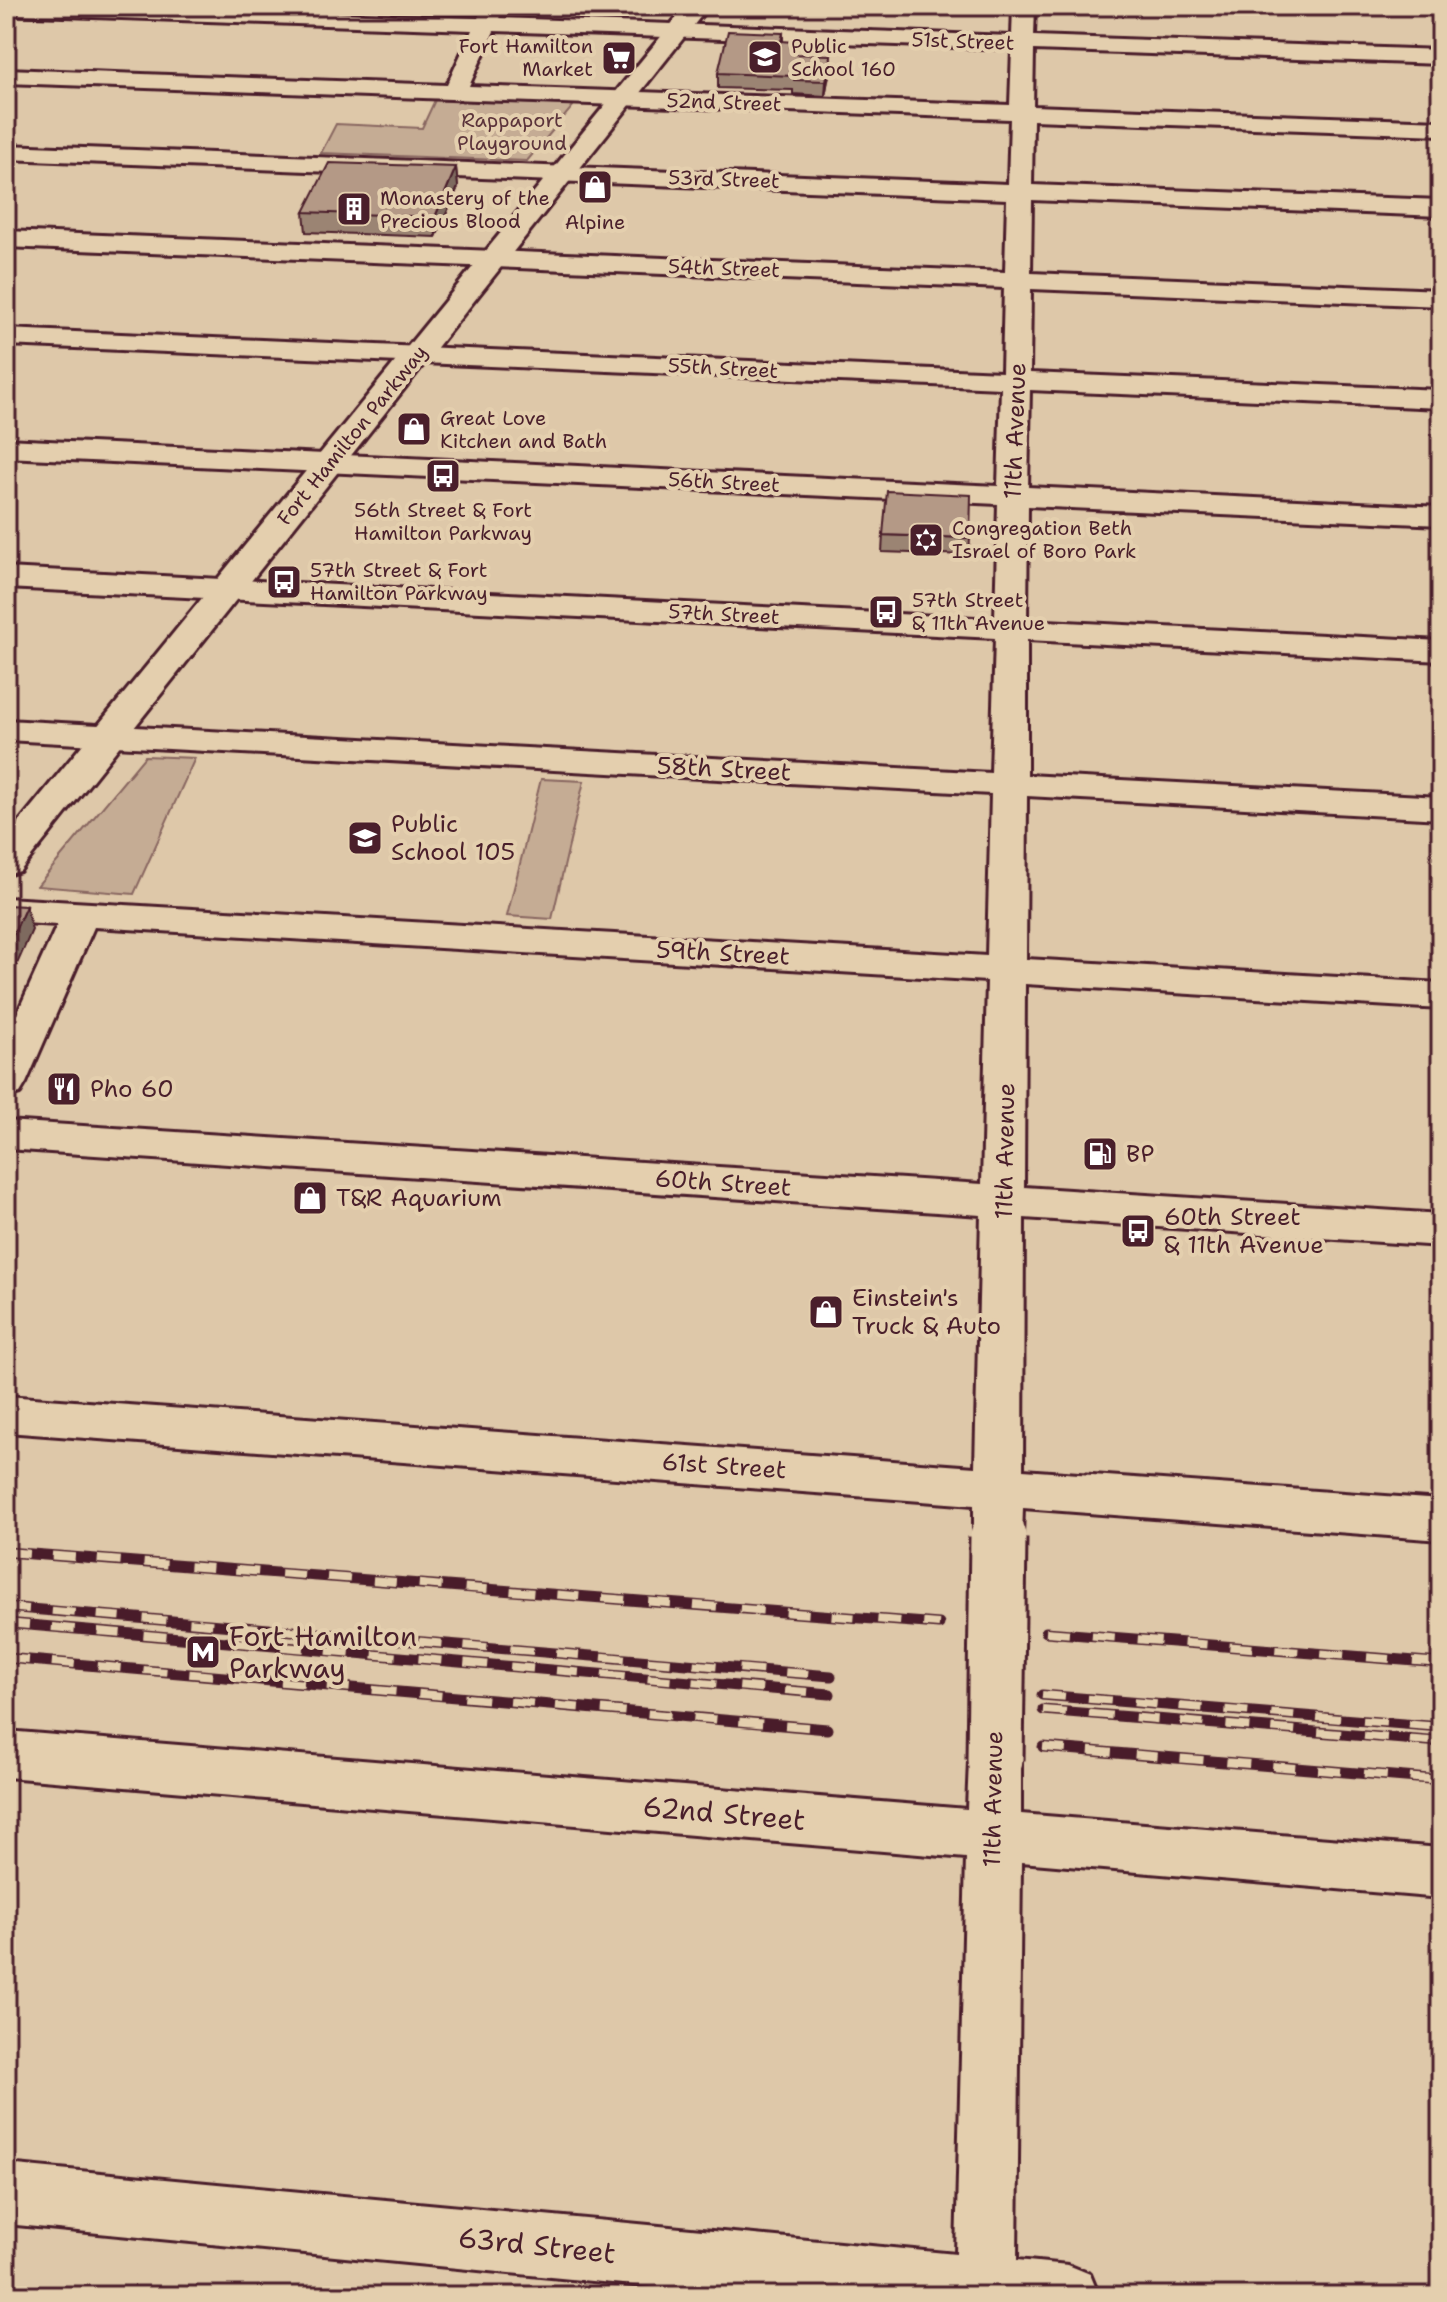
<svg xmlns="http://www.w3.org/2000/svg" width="1447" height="2302" viewBox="0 0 1447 2302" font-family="'Shantell Sans',sans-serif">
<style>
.green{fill:#c5ac94;stroke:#886660;stroke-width:2}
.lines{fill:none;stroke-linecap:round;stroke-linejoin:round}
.minor-casing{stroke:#4a1f2b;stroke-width:6}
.major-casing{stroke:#4a1f2b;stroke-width:6}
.minor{fill:#e4cfae;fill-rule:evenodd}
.major{fill:#e4cfae;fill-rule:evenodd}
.rail-casing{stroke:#4a1f2b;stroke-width:11}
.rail{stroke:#e4cfae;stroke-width:8;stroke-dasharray:23;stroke-linecap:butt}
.minor-bridge-casing{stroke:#4a1f2b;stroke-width:61;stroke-linecap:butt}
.minor-bridge{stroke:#e4cfae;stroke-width:55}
.wall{fill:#9b8473;stroke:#4a1f2b;stroke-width:2}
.shaded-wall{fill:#7e6b5e;stroke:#4a1f2b;stroke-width:2}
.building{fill:#b49986;stroke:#4a1f2b;stroke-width:2}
.labels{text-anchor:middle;stroke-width:8;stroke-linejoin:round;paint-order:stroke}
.far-street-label{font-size:20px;fill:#4a1f2b;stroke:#e4cfae}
.far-poi-label{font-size:20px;fill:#4a1f2b;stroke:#e4cfae;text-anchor:start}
.far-park-label{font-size:20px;fill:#5c343b;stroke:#e4cfae}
.street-label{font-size:24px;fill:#4a1f2b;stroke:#e4cfae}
.poi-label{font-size:24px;fill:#4a1f2b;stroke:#e4cfae;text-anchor:start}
.near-poi-label{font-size:28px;fill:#4a1f2b;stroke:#e4cfae;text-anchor:start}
.near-street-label{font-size:28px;fill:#4a1f2b;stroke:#e4cfae}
</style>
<rect width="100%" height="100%" fill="#dec8a9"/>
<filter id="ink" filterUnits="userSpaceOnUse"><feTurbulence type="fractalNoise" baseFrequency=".0125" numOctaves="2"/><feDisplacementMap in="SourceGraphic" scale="16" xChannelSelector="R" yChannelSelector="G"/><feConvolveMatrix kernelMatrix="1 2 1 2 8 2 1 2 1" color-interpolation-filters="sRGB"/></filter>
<g filter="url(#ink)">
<!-- green -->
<g class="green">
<polygon points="435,100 574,105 527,161 321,153 336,124 422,128"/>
<polygon points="145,756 195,758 134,894 37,886"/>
<polygon points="541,779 584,781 552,919 507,916"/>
</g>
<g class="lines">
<defs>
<g id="minor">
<path d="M6,6H138L478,18L483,6H505L499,18L1012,36L1013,6H1035L1034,36L1441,50V64L1034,50L1033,106L1441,121V135L1033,120L1032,185L1441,200V216L1032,200L1031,273L1441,290V306L1031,289L1030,373L1441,390V408L1030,390L1028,487L1441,507V525L1028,506L1027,620L1441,641V661L1027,640V775L1441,797V819L1027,796L1026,959L1441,983V1009L1025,984L1024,1187L1441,1214V1246L1024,1218L1023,1470L1441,1500V1540L1023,1508L1022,1537L1015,1551L998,1557L981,1551L974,1537V1505L6,1432V1396L975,1467L981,1215L6,1149V1121L982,1184L987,981L94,927L26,1083L20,1093L6,1097V1038L57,925L6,922V898L987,956L991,794L6,740V720L991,773L995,638L6,588V568L995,619L998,504L6,457V439L998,486L1001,388L6,345V329L1002,372L1004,288L6,247V231L1005,272L1007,199L6,159V145L1008,184L1010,119L6,83V69L447,85L472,30L6,14ZM494,31L1012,49L1010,105L469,86Z"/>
<polygon points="6,1731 967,1809 969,1760 976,1744 995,1737 1014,1744 1021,1760 1021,1814 1441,1848 1441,1898 1021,1862 1017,2260 1068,2265 1090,2274 1099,2296 746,2296 6,2224 6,2164 956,2254 966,1858 6,1777"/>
</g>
<polygon id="major" points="686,6 709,6 20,871 6,875 6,838"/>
</defs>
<!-- minor casing -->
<use href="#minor" class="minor-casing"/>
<!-- major casing -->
<use href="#major" class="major-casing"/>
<!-- minor -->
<use href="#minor" class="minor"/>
<!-- major -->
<use href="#major" class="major"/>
<defs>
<g id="rail">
<polyline points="6,1552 939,1624"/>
<polyline points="6,1607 831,1676"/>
<polyline points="6,1623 830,1694"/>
<polyline points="1046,1632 1441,1663"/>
<polyline points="6,1658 827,1729"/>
<polyline points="1042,1695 1441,1727"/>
<polyline points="1043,1710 1441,1742"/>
<polyline points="1043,1747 1441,1780"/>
</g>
</defs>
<!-- rail casing -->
<use href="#rail" class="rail-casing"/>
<!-- rail -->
<use href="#rail" class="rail"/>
<defs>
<polyline id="minor-bridge" points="995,1760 998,1537"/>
</defs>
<!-- minor-bridge casing -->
<use href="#minor-bridge" class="minor-bridge-casing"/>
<!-- minor-bridge -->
<use href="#minor-bridge" class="minor-bridge"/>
</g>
<!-- wall -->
<g class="wall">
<polygon points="783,33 783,42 795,54 830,69 825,96 793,94 793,90 718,88 718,73"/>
<polygon points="456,167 458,187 436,237 306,232 304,212"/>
<polygon points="883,535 970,538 969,555 882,552"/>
</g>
<!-- shaded-wall -->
<g class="shaded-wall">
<polygon points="831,55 830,69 825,96 826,81"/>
<polygon points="456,167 458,187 436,237 435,217"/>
<polygon points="26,906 32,930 6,989 6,951"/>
</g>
<!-- building -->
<g class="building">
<polygon points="728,31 783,33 781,41 795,42 793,54 831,55 826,81 794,80 794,76 718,73"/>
<polygon points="329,163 456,167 435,217 304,212"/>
<polygon points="887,491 971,495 970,538 883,535"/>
<polygon points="6,905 26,906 6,951"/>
</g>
</g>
<!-- icons -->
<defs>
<symbol id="school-square" viewBox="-11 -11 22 22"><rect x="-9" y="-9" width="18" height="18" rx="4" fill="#4a1f2b" stroke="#e4cfae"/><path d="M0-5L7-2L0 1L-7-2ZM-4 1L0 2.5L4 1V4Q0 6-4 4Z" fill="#fff"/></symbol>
<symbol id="supermarket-square" viewBox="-11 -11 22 22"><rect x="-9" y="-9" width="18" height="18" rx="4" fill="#4a1f2b" stroke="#e4cfae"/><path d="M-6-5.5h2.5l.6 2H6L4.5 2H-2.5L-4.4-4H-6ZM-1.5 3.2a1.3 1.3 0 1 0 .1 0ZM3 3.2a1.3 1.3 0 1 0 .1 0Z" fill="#fff"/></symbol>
<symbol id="shop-square" viewBox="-11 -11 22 22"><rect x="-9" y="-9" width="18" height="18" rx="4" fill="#4a1f2b" stroke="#e4cfae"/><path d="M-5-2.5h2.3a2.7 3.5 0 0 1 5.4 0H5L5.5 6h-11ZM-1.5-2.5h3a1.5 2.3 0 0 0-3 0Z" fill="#fff"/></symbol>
<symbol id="building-square" viewBox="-11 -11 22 22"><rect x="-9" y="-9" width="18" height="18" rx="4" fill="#4a1f2b" stroke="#e4cfae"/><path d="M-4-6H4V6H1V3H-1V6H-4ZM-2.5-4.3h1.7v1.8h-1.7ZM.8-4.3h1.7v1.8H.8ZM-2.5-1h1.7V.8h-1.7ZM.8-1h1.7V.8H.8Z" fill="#fff"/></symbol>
<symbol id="bus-square" viewBox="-11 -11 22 22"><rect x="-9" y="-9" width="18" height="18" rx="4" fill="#4a1f2b" stroke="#e4cfae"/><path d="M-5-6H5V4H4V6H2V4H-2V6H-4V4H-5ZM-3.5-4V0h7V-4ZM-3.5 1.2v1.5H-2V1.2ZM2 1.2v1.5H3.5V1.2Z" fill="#fff"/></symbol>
<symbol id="synagogue-square" viewBox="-11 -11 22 22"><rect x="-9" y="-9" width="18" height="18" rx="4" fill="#4a1f2b" stroke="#e4cfae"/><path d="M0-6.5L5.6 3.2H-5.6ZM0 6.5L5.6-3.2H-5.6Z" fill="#fff"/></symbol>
<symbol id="restaurant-square" viewBox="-11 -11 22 22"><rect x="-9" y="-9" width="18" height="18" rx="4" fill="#4a1f2b" stroke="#e4cfae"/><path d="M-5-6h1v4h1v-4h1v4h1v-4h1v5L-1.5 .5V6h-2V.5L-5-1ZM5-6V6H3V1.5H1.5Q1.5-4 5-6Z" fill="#fff"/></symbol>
<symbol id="fuel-square" viewBox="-11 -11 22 22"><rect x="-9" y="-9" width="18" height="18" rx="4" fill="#4a1f2b" stroke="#e4cfae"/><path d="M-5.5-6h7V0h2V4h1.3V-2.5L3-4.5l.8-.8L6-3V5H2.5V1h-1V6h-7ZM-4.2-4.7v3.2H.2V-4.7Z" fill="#fff"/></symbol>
<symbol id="metro-square" viewBox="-11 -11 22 22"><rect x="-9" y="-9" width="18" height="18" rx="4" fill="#4a1f2b" stroke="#e4cfae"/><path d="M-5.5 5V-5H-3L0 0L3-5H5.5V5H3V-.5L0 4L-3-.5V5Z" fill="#fff"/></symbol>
</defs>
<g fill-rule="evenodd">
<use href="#school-square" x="745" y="37" width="40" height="40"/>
<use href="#supermarket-square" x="599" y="38" width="40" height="40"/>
<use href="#shop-square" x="575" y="167" width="40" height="40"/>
<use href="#building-square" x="334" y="189" width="40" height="40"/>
<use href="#shop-square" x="394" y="409" width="40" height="40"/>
<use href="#bus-square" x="423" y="456" width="40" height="40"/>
<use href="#synagogue-square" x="906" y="520" width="40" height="40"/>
<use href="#bus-square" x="264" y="562" width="40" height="40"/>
<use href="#bus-square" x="866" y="592" width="40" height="40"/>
<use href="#school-square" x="345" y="818" width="40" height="40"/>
<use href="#restaurant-square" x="44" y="1069" width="40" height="40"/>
<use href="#fuel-square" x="1080" y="1134" width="40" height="40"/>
<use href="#shop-square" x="290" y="1178" width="40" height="40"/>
<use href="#bus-square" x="1118" y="1211" width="40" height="40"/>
<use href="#shop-square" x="806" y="1292" width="40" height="40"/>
<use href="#metro-square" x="183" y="1632" width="40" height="40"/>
</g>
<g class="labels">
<!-- far-street labels -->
<g class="far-street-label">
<text transform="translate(963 41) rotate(2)" y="7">51st Street</text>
<text transform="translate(724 102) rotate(2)" y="7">52nd Street</text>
<text transform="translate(724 179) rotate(2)" y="7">53rd Street</text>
<text transform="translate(724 268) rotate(2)" y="7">54th Street</text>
<text transform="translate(723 368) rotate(3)" y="7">55th Street</text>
<text transform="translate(352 435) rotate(-51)" y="7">Fort Hamilton Parkway</text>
<text transform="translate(724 482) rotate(3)" y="7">56th Street</text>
<text transform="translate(724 614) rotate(3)" y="7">57th Street</text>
</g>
<!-- far-poi labels -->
<g class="far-poi-label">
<text x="593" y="53" text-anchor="end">Fort Hamilton<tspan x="593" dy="23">Market</tspan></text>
<text x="791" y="53">Public<tspan x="791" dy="23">School 160</tspan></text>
<text x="380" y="205">Monastery of the<tspan x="380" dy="23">Precious Blood</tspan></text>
<text x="595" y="229" text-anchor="middle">Alpine</text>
<text x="440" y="425">Great Love<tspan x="440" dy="23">Kitchen and Bath</tspan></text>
<text x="443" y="517" text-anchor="middle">56th Street &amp; Fort<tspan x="443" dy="23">Hamilton Parkway</tspan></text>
<text x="952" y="535">Congregation Beth<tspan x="952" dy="23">Israel of Boro Park</tspan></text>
<text x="310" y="577">57th Street &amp; Fort<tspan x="310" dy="23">Hamilton Parkway</tspan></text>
<text x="912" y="607">57th Street<tspan x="912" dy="23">&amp; 11th Avenue</tspan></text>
</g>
<!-- far-park labels -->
<g class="far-park-label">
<text x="512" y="127">Rappaport<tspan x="512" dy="23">Playground</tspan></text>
</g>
<!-- street labels -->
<g class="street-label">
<text transform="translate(1015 431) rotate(-88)" y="8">11th Avenue</text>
<text transform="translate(724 769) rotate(3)" y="8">58th Street</text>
<text transform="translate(723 953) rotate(3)" y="8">59th Street</text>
<text transform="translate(1005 1151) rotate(-89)" y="8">11th Avenue</text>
<text transform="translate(723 1183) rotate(4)" y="8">60th Street</text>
<text transform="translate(724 1466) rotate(4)" y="8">61st Street</text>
<text transform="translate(993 1799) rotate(-89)" y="8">11th Avenue</text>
</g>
<!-- poi labels -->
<g class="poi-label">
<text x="391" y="832">Public<tspan x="391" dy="28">School 105</tspan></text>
<text x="90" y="1097">Pho 60</text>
<text x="1126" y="1162">BP</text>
<text x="336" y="1206">T&amp;R Aquarium</text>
<text x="1164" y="1225">60th Street<tspan x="1164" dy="28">&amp; 11th Avenue</tspan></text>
<text x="852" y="1306">Einstein's<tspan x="852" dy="28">Truck &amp; Auto</tspan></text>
</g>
<!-- near-poi labels -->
<g class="near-poi-label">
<text x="229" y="1646">Fort Hamilton<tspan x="229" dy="32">Parkway</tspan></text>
</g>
<!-- near-street labels -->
<g class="near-street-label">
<text transform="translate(724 1813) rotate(5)" y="10">62nd Street</text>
<text transform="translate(537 2245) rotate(6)" y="10">63rd Street</text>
</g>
</g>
<!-- margin -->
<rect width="1447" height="2302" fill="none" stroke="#e4cfae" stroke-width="32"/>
<rect x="16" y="16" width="1415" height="2270" fill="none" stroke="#4a1f2b" stroke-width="3" filter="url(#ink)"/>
</svg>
